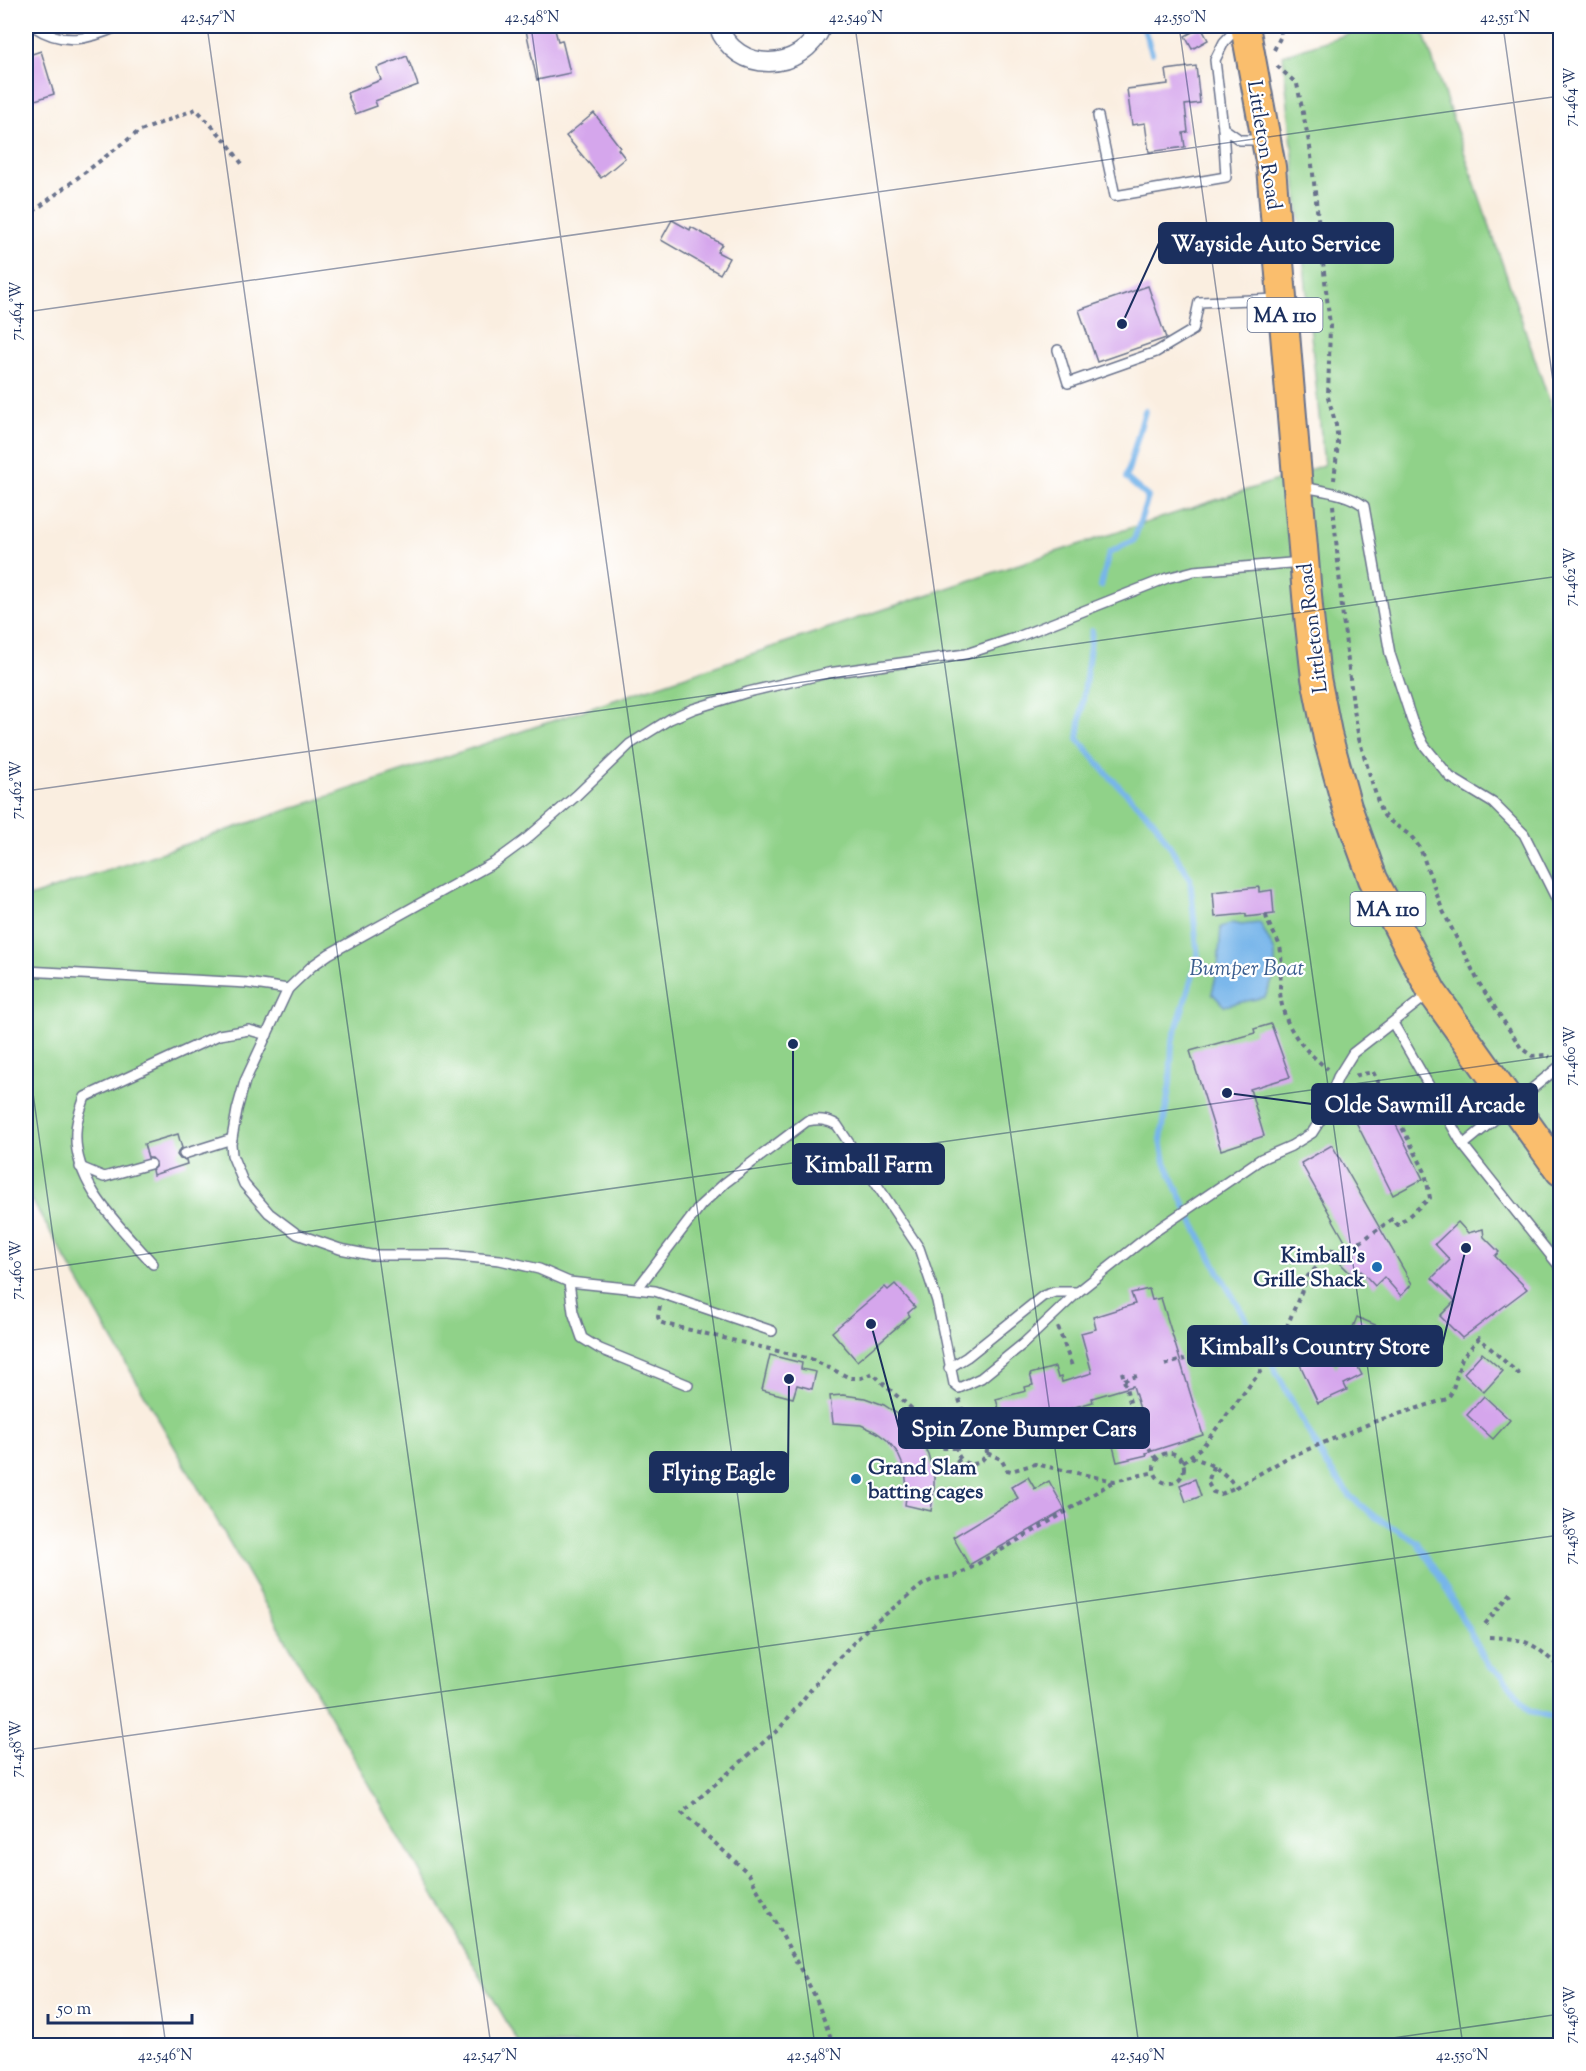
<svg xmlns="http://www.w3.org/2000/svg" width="1586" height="2071" viewBox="0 0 1586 2071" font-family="'Sorts Mill Goudy',serif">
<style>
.green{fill:#90d289;stroke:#568074;stroke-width:1.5}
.water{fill:#77b5ea;stroke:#4972a4;stroke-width:1.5}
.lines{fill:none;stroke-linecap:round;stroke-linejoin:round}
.stream{stroke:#77b5ea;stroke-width:6}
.building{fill:#d5a6ec}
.lane-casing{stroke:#69728c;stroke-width:12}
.street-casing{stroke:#69728c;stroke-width:21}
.primary-casing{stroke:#69728c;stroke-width:32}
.path{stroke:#69728c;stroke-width:4;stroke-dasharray:4.5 4.5;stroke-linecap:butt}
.lane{stroke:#fff;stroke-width:9}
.street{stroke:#fff;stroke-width:18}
.primary{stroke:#fabe6d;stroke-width:28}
.ticks{fill:none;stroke:#1b2f5e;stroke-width:1.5;stroke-opacity:0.45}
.poi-dot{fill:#1f6fb2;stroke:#fff;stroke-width:2}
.labels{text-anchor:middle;stroke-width:4.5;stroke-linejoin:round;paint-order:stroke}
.shield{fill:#fff;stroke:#5f6d8e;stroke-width:1.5}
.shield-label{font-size:20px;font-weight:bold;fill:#1b2f5e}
.street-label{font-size:21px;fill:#1b2f5e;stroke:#fff}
.poi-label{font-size:21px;font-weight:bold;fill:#1b2f5e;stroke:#fff;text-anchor:end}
.water-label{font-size:22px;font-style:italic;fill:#3b5e8f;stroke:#fff}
.leader{fill:none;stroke:#1b2f5e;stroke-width:2}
.callout-dot{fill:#1b2f5e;stroke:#fff;stroke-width:2}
.callout{fill:#1b2f5e;stroke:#1b2f5e;stroke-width:2}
.callout-label{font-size:22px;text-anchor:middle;font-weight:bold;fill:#fff}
.neatline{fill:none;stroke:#1b2f5e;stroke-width:2}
.ticks-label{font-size:15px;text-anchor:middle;fill:#1b2f5e}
</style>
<rect width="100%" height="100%" fill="#fff"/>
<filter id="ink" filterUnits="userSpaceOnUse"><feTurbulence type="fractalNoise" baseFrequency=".0167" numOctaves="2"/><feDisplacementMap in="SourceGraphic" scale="12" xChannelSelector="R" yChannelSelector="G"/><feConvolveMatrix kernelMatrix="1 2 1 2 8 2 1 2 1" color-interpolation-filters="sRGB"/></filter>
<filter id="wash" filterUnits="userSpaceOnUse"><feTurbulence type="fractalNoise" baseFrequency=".008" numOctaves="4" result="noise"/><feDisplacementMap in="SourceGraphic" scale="24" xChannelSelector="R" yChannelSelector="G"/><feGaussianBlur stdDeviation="1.35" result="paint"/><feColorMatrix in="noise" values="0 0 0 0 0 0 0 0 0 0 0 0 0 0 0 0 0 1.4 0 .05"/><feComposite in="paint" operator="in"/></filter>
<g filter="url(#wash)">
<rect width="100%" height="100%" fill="#faeee0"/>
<!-- green -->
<polygon class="green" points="1372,26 1421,26 1560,432 1560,2045 520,2045 26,1190 26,898 1013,566 1324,465 1283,55"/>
<!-- water -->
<polygon class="water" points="1233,923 1241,925 1260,923 1275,952 1275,974 1265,997 1224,1006 1212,993 1218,968 1221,927"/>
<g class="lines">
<!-- stream -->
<g class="stream">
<polyline points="1143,26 1152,53"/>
<polyline points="1101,586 1109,553 1134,540 1148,497 1126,478 1145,411"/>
<polyline points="1092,631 1078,739 1109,776 1154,821 1190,878 1198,958 1172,1043 1170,1083 1161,1140 1165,1162 1193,1223 1221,1276 1274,1368 1326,1464 1351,1497 1375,1517 1417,1542 1437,1572 1489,1667 1502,1675 1530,1711 1560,1719"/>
</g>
</g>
<g id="blocks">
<!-- building -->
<g class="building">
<polygon points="525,26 554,26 558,41 562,40 570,73 537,80"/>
<polygon points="1201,27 1208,40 1192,49 1185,36"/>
<polygon points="41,51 54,94 26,103 26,56"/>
<polygon points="407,56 418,85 375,101 377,106 355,114 347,93 381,80 377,68"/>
<polygon points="1196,66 1200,103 1185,105 1188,132 1183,133 1185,147 1149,152 1145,123 1132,125 1127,89 1168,84 1166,70"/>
<polygon points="594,113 620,147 618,149 625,158 601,178 566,136"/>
<polygon points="672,220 690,230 691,227 722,244 717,252 729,258 720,274 661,240"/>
<polygon points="1148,286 1166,338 1097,362 1079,310"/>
<polygon points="1259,887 1259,892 1272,890 1274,914 1246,917 1246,914 1215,917 1213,892"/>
<polygon points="1271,1024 1290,1077 1250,1089 1264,1136 1221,1150 1190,1051 1255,1033 1254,1029"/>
<polygon points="1385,1103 1423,1179 1393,1195 1354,1118"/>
<polygon points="178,1134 182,1148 179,1150 177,1155 180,1159 186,1160 187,1164 153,1175 152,1170 156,1166 156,1162 152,1158 148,1158 144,1144"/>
<polygon points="1332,1145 1412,1284 1401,1296 1384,1277 1375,1286 1361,1271 1354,1277 1340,1263 1351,1252 1301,1163"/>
<polygon points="1458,1222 1468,1233 1483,1229 1484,1237 1499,1252 1495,1256 1527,1289 1462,1338 1440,1316 1455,1301 1432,1278 1450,1260 1435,1244"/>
<polygon points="895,1284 915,1307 908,1313 910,1316 857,1361 832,1332 885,1287 888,1290"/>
<polygon points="1149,1289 1152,1300 1161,1298 1203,1435 1146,1453 1147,1455 1117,1462 1111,1438 1146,1429 1133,1386 1092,1398 1093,1402 1004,1427 996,1399 1026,1391 1025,1387 1033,1385 1030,1374 1055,1367 1058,1378 1061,1377 1062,1382 1092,1373 1081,1333 1096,1329 1093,1317 1135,1304 1131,1293"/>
<polygon points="1357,1317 1389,1331 1379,1353 1348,1340"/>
<polygon points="1324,1343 1336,1368 1346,1344 1362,1375 1344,1384 1347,1390 1318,1403 1296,1356"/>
<polygon points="1482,1353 1503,1371 1484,1392 1464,1373"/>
<polygon points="770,1355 802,1363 801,1369 816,1372 812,1389 797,1385 793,1398 762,1390"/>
<polygon points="843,1395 865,1398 884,1405 902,1417 919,1436 928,1454 934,1476 934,1489 931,1511 905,1505 907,1489 905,1470 897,1452 887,1440 876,1432 861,1425 833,1423 830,1396"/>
<polygon points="1484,1396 1510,1420 1493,1439 1467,1415"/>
<polygon points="1028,1477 1035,1489 1049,1481 1065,1510 969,1565 953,1537 1018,1498 1011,1487"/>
<polygon points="1195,1479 1201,1496 1186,1502 1180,1485"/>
</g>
</g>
</g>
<g filter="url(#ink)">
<use href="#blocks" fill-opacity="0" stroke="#69728c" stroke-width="1.5"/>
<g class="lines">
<defs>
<g id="lane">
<path d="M33,26C63,46 88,40 119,26"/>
<polyline points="1239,26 1224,42 1215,60 1223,128 1240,140 1264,140"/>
<polyline points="1098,116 1115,196 1226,177 1223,128"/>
<polyline points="1058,350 1068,383 1156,352 1193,330 1199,302 1278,299"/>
<path d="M1302,487C1322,491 1348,493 1364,506L1390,654L1412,721L1424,745L1450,777L1493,803L1524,834L1560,906"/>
<polyline points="26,971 247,983 288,989"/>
<polyline points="1393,1023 1463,1145"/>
<polyline points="1560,1066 1463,1145 1560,1267"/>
<polyline points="184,1154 232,1139"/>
<polyline points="80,1167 104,1177 150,1164"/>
<path d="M153,1264C121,1227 73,1185 76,1132C76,1120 81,1108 85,1097L219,1035L249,1030L267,1035"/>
<polyline points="569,1282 573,1312 582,1338 600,1349 688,1385"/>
<path d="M637,1289L701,1205L725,1183L807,1121C818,1119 827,1119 837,1125L919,1248L937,1301L954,1384L959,1388L981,1378L1023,1344L1078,1292L1151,1234L1261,1159L1291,1146L1312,1133L1321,1119L1338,1077L1353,1053L1430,993"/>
<polyline points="772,1331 655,1291 569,1282 539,1269 500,1260 448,1255 371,1255 340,1249 297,1234 269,1213 244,1184 232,1155 231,1144 237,1110 245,1081 288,989 312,966 329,954 495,862 525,840 577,795 630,744 670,719 693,709 748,692 828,673 966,654 1015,638 1167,578 1194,571 1302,562"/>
<polyline points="949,1368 967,1357 1043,1296 1055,1292 1078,1292"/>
</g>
<path id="street" d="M718,26C736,75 802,73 822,26"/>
<polyline id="primary" points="1245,26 1271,167 1308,607 1316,678 1328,738 1347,807 1373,879 1432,992 1560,1171"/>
</defs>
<!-- lane casing -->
<use href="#lane" class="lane-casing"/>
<!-- street casing -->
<use href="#street" class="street-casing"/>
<!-- primary casing -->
<use href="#primary" class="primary-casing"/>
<!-- path -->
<g class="path">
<polyline points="1274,50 1281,36 1280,26"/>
<polyline points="1277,66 1297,84 1310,147 1330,325 1328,397 1336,425 1338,443 1334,480"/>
<polyline points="26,217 138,132 196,109 226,141 242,164"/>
<polyline points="1333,505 1343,619 1353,704 1359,739 1381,812 1387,819 1411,836 1420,848 1442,909 1479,983 1521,1048 1532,1056 1546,1055 1550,1057"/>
<path d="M1266,915C1268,928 1281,940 1281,954C1282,966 1280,979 1280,991C1282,1025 1302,1049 1328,1069"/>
<path d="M660,1306L658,1317L660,1322L665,1324L811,1359L850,1378H861L873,1373C886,1388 898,1396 912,1409C924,1420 931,1437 941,1446L944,1448H957"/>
<polyline points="1058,1327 1073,1369"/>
<polyline points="1165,1365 1185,1359"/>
<path d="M1122,1372C1130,1403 1137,1434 1157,1459"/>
<polyline points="1124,1380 1137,1376"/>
<polyline points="959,1399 971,1434"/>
<circle cx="972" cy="1449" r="15"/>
<polyline points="978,1435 985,1419 996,1411"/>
<polyline points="987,1453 1001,1459 1007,1470 1011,1471 1035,1464 1114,1481 1155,1472"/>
<circle cx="1169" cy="1468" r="15"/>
<path d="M1191,1457C1210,1463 1224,1471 1236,1487L1287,1458L1376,1421L1447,1399L1452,1392L1462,1358L1479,1338L1521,1376"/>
<polyline points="1183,1462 1203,1446 1260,1372 1282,1338 1308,1276 1333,1250 1340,1257 1392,1219 1398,1225 1430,1198 1425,1172 1419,1160 1373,1072 1353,1076"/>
<polyline points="1213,1466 1208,1483 1213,1492 1221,1494 1236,1487"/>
<polyline points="943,1474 948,1472 961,1458"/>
<polyline points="1485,1624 1513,1591"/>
<path d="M1489,1637C1528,1639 1532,1642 1560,1668"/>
<polyline points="834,2046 815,1996 749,1874 682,1813 780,1728 825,1672 866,1630 922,1585 934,1579 954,1576 969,1569 1059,1516 1114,1481"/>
</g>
<!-- lane -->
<use href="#lane" class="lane"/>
<!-- street -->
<use href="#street" class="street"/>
<!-- primary -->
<use href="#primary" class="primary"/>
</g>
</g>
<!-- ticks -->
<path class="ticks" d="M207,26L491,2046M531,26L815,2046M855,26L1139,2046M1179,26L1463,2046M1503,26L1560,431M26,312L1560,96M26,791L1560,576M26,1043L166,2046M26,1271L1560,1055M26,1750L1560,1535M1337,2046L1560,2014"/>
<!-- markers -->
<g class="poi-dot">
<circle cx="1377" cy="1267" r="6"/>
<circle cx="856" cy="1479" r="6"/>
</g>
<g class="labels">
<!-- shield labels -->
<g class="shield">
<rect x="1247.5" y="298" width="75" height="34" rx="4.5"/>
<rect x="1350.5" y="892" width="75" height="34" rx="4.5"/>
</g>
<g class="shield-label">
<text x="1285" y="322">MA 110</text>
<text x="1388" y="916">MA 110</text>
</g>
<!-- street labels -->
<g class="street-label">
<text transform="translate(1265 145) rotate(81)" y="7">Littleton Road</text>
<text transform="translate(1312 628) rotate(-97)" y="7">Littleton Road</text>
</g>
<!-- poi labels -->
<g class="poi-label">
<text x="1365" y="1262">Kimball's<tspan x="1365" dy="24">Grille Shack</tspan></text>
<text x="868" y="1474" text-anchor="start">Grand Slam<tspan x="868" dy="24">batting cages</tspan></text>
</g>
<!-- water labels -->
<g class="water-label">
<text x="1247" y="975">Bumper Boat</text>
</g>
</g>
<!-- callouts -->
<path class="leader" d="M1122 324L1159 243M1227 1093L1312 1104M793 1044L793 1164M1466 1248L1442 1346M871 1324L899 1428M789 1379L788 1472"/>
<g class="callout-dot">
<circle cx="1122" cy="324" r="6"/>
<circle cx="1227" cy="1093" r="6"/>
<circle cx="793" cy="1044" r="6"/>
<circle cx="1466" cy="1248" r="6"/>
<circle cx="871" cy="1324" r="6"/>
<circle cx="789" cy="1379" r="6"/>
</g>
<g class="callout">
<rect x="1159" y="223" width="234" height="40" rx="6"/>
<rect x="1312" y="1084" width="225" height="40" rx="6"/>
<rect x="793" y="1144" width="151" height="40" rx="6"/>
<rect x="1188" y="1326" width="254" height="40" rx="6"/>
<rect x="899" y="1408" width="250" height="40" rx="6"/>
<rect x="650" y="1452" width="138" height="40" rx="6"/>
</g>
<g class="callout-label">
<text x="1276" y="251">Wayside Auto Service</text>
<text x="1425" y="1112">Olde Sawmill Arcade</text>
<text x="869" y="1172">Kimball Farm</text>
<text x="1315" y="1354">Kimball's Country Store</text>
<text x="1024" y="1436">Spin Zone Bumper Cars</text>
<text x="719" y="1480">Flying Eagle</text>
</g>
<!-- margin -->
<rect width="1586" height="2071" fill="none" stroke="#fff" stroke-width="66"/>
<!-- scale -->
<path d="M48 2014v9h144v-9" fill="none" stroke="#1b2f5e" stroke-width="3"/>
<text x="57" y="2014" font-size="18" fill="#1b2f5e" stroke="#ffffff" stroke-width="4.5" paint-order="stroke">50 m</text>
<rect x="33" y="33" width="1520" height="2005" class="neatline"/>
<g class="ticks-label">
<text x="208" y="22">42.547°N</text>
<text x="532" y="22">42.548°N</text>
<text x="856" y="22">42.549°N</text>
<text x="1180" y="22">42.550°N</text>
<text x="1505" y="22">42.551°N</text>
<text transform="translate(1570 97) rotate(-90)" y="5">71.464°W</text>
<text transform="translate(16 311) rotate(-90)" y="5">71.464°W</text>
<text transform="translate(1570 577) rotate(-90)" y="5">71.462°W</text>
<text transform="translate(16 790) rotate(-90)" y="5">71.462°W</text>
<text transform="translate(1570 1056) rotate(-90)" y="5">71.460°W</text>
<text transform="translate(16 1270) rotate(-90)" y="5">71.460°W</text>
<text transform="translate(1570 1536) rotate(-90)" y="5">71.458°W</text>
<text transform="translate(16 1749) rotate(-90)" y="5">71.458°W</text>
<text transform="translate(1570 2015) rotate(-90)" y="5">71.456°W</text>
<text x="165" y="2060">42.546°N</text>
<text x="490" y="2060">42.547°N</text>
<text x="814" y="2060">42.548°N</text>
<text x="1138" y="2060">42.549°N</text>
<text x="1462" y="2060">42.550°N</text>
</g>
</svg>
